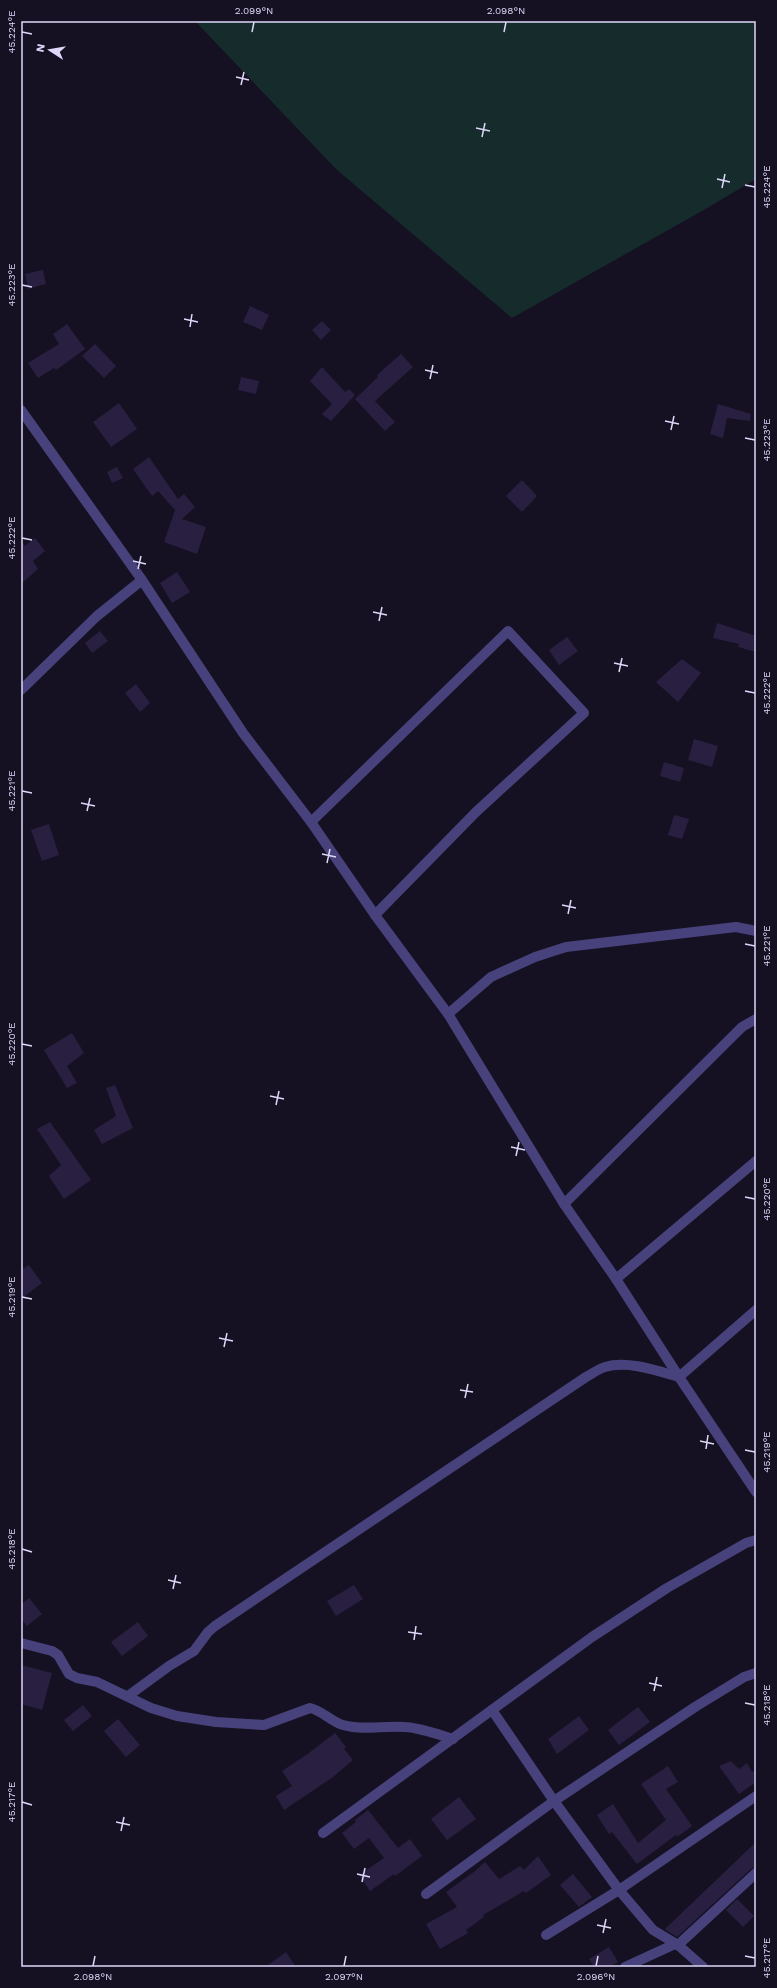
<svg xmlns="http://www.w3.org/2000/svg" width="777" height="1988" viewBox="0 0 777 1988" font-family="'Work Sans',sans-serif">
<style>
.green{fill:#152b2c}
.building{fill:#291f41}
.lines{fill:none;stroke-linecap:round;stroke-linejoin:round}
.street{stroke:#48427c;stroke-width:10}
.ticks{fill:none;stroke:#ded7fa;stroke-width:1.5}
.neatline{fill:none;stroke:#ded7fa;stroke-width:1.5}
.ticks-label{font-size:10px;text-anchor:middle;fill:#ded7fa}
</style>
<rect width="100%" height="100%" fill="#151122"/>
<!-- green -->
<polygon class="green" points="195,21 756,21 756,179 702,211 512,318 337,170"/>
<!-- building -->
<g class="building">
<polygon points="43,270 46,284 28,289 25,274"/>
<polygon points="250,306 269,315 262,330 243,322"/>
<polygon points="322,321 331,330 321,340 312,330"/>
<polygon points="67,324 85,349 56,370 54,368 38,378 28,363 59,344 53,334"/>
<polygon points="95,344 116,366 104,378 82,356"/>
<polygon points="401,354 413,367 375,401 395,422 385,431 355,399 378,377 377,375"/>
<polygon points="322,367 345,392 349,389 355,395 331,421 322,414 332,404 310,381"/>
<polygon points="241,377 259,381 256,394 238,390"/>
<polygon points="119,403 137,429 111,447 93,422"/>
<polygon points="718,404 751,414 750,421 727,418 723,438 710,434"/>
<polygon points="149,457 178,499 184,494 195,507 182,519 206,527 197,554 164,542 175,510 158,491 152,496 133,469"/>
<polygon points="117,467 123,478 112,483 107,472"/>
<polygon points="522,480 537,496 522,512 506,496"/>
<polygon points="35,538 45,551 33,561 38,569 21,584 21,540 25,546"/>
<polygon points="177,572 190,592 172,603 160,583"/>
<polygon points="717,623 756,636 756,652 738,647 739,644 713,638"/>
<polygon points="100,631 108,641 92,653 85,643"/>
<polygon points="567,637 578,651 559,665 549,650"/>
<polygon points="682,659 701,673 678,702 656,682"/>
<polygon points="136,684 150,703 140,712 125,693"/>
<polygon points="694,739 718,746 712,767 688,760"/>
<polygon points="664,762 684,768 680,782 660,776"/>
<polygon points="674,815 689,819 682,839 668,835"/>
<polygon points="49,824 59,855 42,861 31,830"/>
<polygon points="72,1033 84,1053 67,1066 77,1083 67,1088 44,1050"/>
<polygon points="115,1085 133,1128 102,1144 94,1130 116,1116 106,1088"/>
<polygon points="50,1122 91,1180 64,1199 49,1176 61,1165 37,1129"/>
<polygon points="29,1265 42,1283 21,1299 21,1270"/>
<polygon points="354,1585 363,1599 336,1616 327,1601"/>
<polygon points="29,1598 42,1614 27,1626 21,1619 21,1605"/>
<polygon points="138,1622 148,1636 122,1656 111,1642"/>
<polygon points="21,1665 52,1673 42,1710 21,1704"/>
<polygon points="83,1705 92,1716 73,1731 64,1720"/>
<polygon points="638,1707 650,1722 619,1745 608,1730"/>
<polygon points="579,1716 589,1730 557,1754 548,1739"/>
<polygon points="118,1719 140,1745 126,1757 104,1731"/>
<polygon points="335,1733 346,1747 344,1749 353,1760 333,1777 284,1810 276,1796 292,1786 282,1771 309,1753"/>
<polygon points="731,1761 739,1769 747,1763 752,1772 756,1770 756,1782 739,1794 719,1766"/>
<polygon points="668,1766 678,1782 666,1789 692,1826 677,1837 676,1835 637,1864 612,1832 609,1834 597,1815 613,1804 638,1843 666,1820 641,1784"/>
<polygon points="459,1797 476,1819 447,1840 431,1819"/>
<polygon points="368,1810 398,1848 410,1839 422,1856 395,1876 394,1874 370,1891 359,1875 384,1858 369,1838 354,1849 342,1833 356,1822 355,1820"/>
<polygon points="756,1842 756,1867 752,1868 677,1937 667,1931 665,1929"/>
<polygon points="538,1856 551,1875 526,1893 524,1891 483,1915 484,1917 466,1930 468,1933 440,1949 426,1924 457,1907 446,1892 475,1871 485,1862 499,1879 520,1866 524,1870"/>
<polygon points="573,1874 592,1897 579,1907 560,1885"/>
<polygon points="737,1899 754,1916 743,1927 726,1910"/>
<polygon points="609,1947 618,1962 610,1967 594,1967 589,1959"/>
<polygon points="286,1952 296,1967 265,1967"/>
</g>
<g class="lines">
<!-- street -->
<g class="street">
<polyline points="21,410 142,580 243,733 311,822 375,915 448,1014 564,1204 616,1279 679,1377 756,1492"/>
<polyline points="21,690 97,616 142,580"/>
<polyline points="311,822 508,631 584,713 476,812 375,915"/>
<polyline points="448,1014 491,977 535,957 566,947 736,927 756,931"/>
<polyline points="564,1204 742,1027 756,1019"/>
<polyline points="616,1279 756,1161"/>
<path d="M21,1643L52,1651L58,1655L69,1674L77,1678L97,1682L151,1708L177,1716L216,1722L264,1725L310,1708C323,1711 330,1721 343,1725C363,1731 384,1725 405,1727C421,1728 437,1734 453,1739"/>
<path d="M128,1696L169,1666L194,1651L208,1632L215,1626L586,1377C592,1374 598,1369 605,1367C627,1360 658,1371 679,1377L756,1310"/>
<polyline points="492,1710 554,1801 619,1890 653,1930 678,1945 703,1967"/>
<polyline points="323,1833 592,1637 667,1588 746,1543 756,1540"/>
<polyline points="426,1894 554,1801 695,1707 744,1677 756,1673"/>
<polyline points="546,1935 619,1890 756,1796"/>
<polyline points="678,1945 756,1873"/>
<polyline points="625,1967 675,1944"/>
</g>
</g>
<!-- ticks -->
<path class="ticks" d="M22,32L32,34M252,32L254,22M504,32L506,22M236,77L249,80M241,85L244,72M476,128L490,131M482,137L485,123M717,179L730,182M745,185L755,187M722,188L725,174M22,285L32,287M184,319L198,322M190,327L192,314M425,370L438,373M430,379L433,365M665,421L679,424M671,430L674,416M745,438L755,440M22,538L32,540M133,561L146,564M138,569L141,556M373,612L387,615M379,621L382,607M614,663L628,666M619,672L622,658M745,691L755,693M22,791L32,793M81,803L95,806M87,811L90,798M322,854L336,857M327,863L330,849M562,905L576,908M568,914L571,900M745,944L755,946M22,1044L32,1046M270,1096L284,1099M276,1105L279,1091M511,1147L525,1150M516,1156L519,1142M745,1197L755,1199M22,1297L32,1299M219,1338L233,1341M224,1347L227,1333M460,1390L473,1392M465,1398L468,1384M700,1441L714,1444M706,1449L708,1435M745,1450L755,1452M22,1549L32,1552M168,1580L181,1583M173,1589L176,1575M408,1632L422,1634M414,1640L416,1626M649,1683L662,1686M654,1691L657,1677M745,1703L755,1705M22,1802L32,1805M116,1822L130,1825M121,1831L124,1817M357,1874L370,1877M362,1882L365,1868M597,1925L611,1928M603,1933L606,1919M745,1956L755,1958M93,1966L95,1956M344,1966L346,1956M596,1966L598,1956"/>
<!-- border -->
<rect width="777" height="1988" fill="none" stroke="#151122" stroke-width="44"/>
<!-- north arrow -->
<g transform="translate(50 50) rotate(282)" stroke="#151122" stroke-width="3" paint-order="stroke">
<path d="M0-3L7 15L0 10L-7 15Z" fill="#ded7fa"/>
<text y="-6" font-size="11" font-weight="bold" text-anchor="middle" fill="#ded7fa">N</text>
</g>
<rect x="22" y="22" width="733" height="1944" class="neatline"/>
<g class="ticks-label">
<text x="254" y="14">2.099°N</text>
<text x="506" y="14">2.098°N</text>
<text transform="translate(11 32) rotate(-90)" y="4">45.224°E</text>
<text transform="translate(766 187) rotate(-90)" y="4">45.224°E</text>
<text transform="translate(11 285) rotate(-90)" y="4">45.223°E</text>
<text transform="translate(766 440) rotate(-90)" y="4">45.223°E</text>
<text transform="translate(11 538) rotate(-90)" y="4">45.222°E</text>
<text transform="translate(766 693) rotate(-90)" y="4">45.222°E</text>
<text transform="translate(11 791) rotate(-90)" y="4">45.221°E</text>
<text transform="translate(766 946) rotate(-90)" y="4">45.221°E</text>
<text transform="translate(11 1044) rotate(-90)" y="4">45.220°E</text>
<text transform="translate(766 1199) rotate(-90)" y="4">45.220°E</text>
<text transform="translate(11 1297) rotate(-90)" y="4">45.219°E</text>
<text transform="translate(766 1452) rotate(-90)" y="4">45.219°E</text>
<text transform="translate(11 1549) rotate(-90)" y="4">45.218°E</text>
<text transform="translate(766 1705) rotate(-90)" y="4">45.218°E</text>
<text transform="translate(11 1802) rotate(-90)" y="4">45.217°E</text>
<text transform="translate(766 1958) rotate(-90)" y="4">45.217°E</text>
<text x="93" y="1980">2.098°N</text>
<text x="344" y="1980">2.097°N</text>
<text x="596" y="1980">2.096°N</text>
</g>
</svg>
